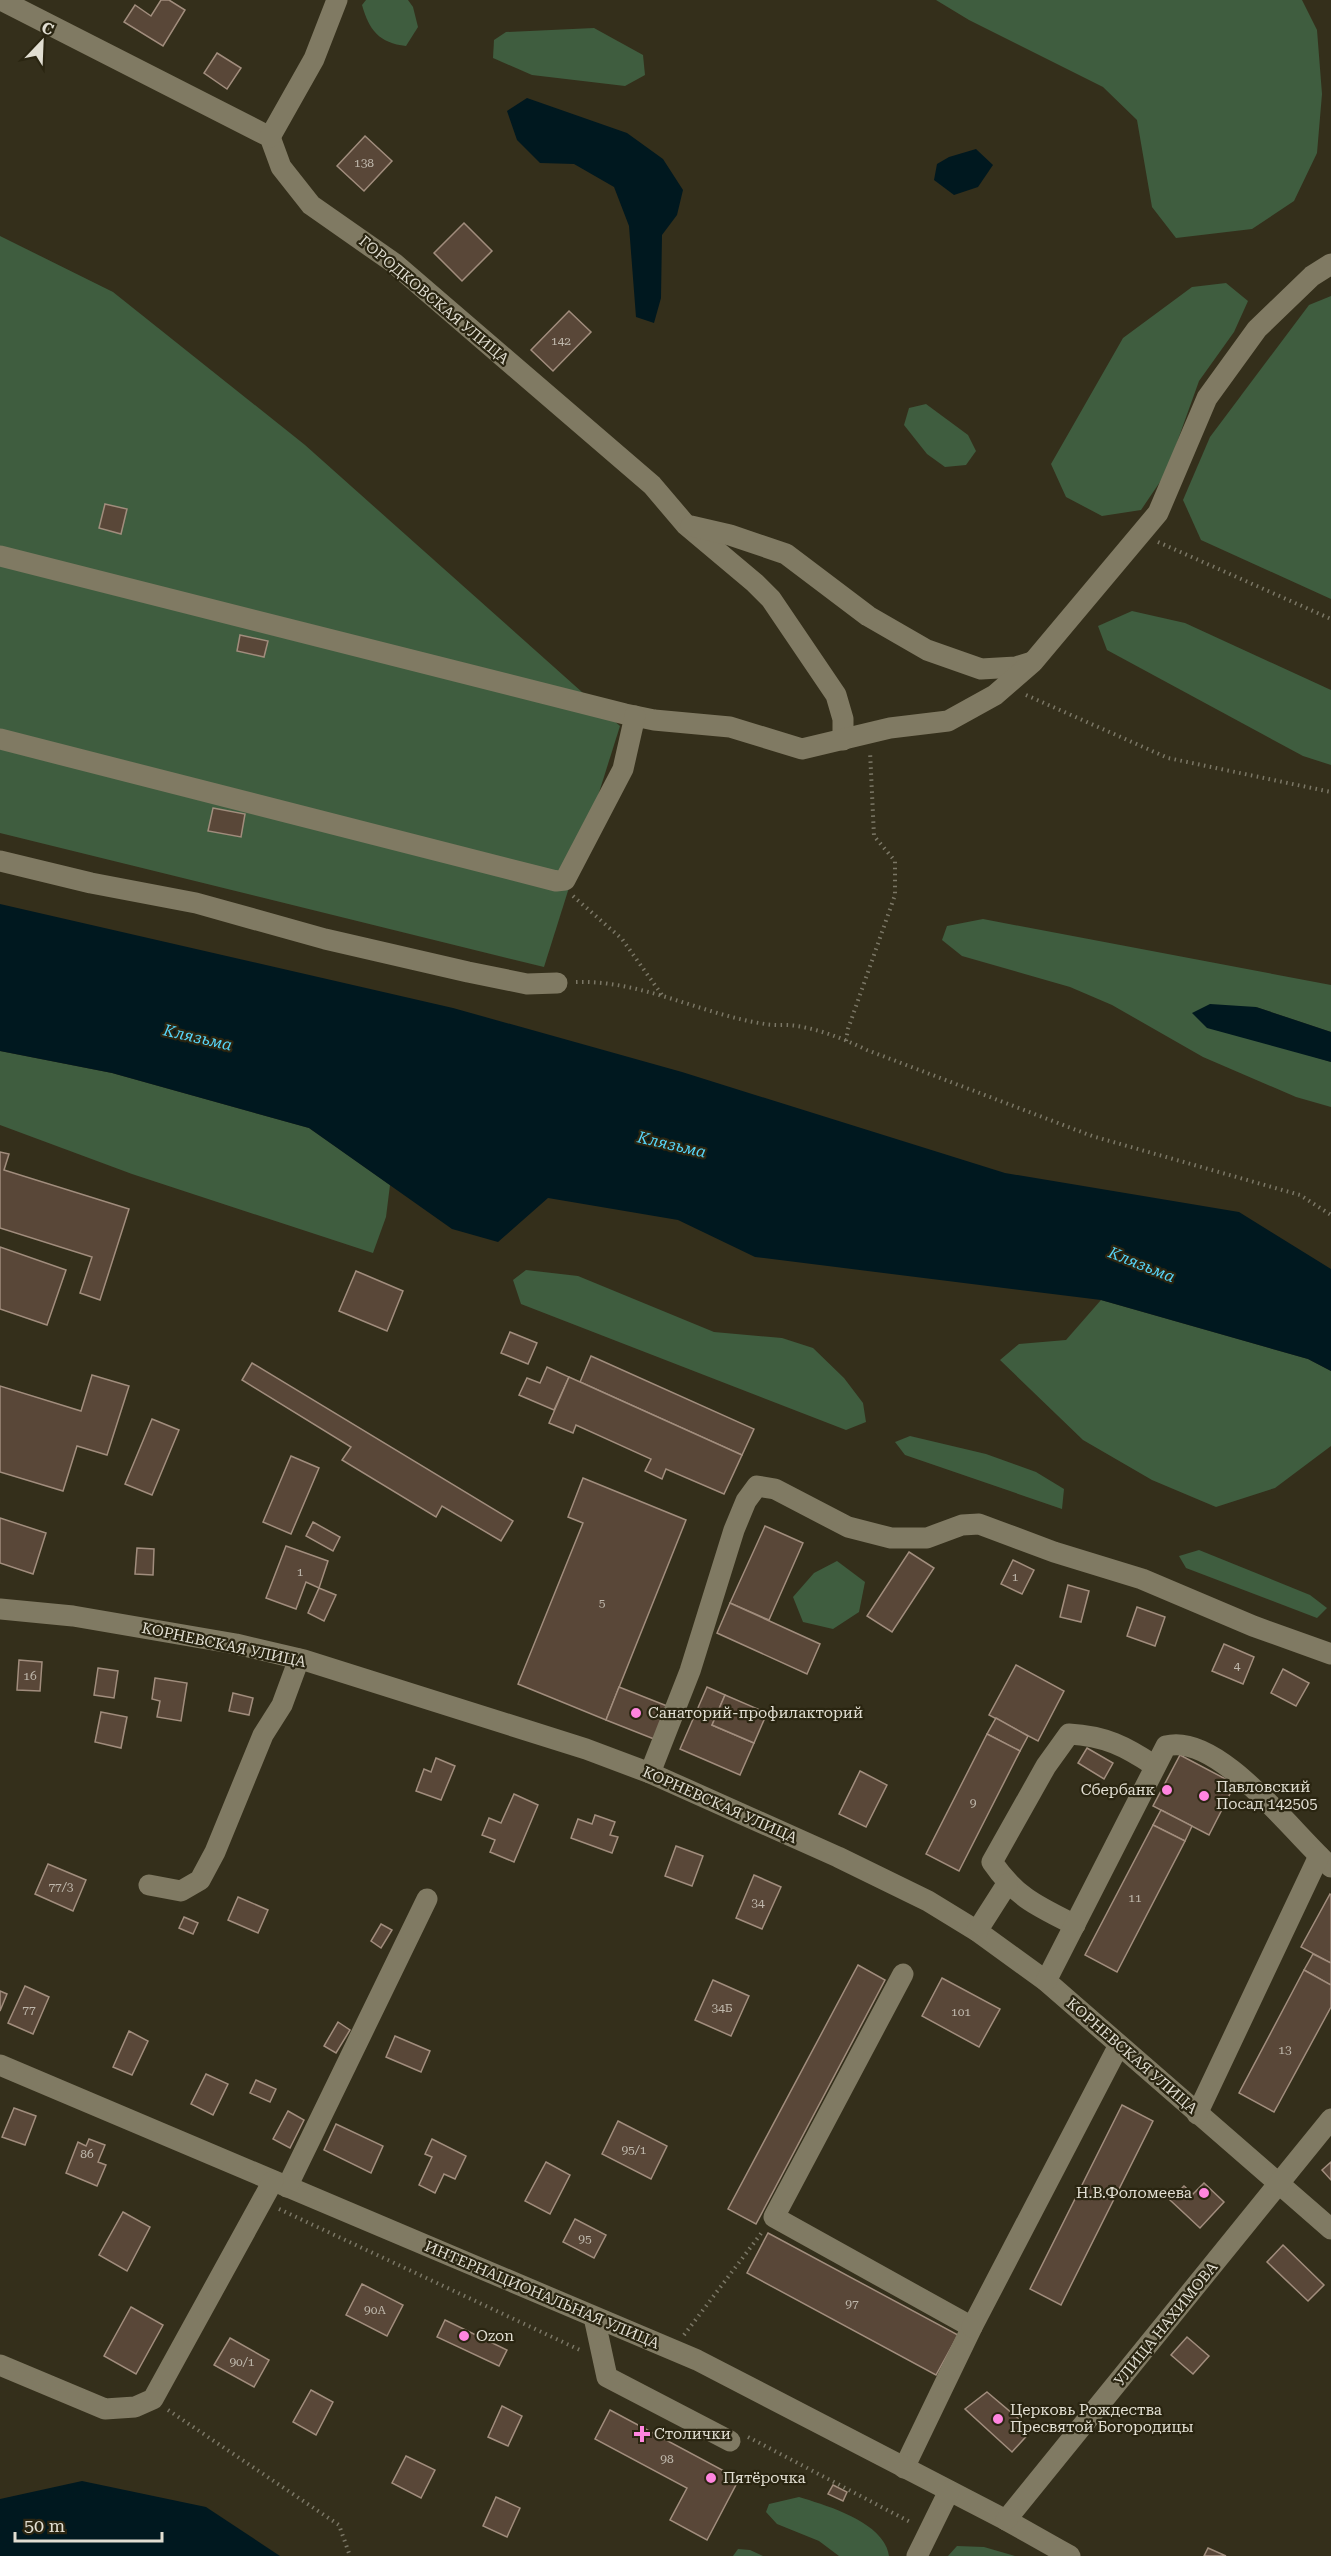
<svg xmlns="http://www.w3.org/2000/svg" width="1331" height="2556" viewBox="0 0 1331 2556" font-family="'Roboto Serif',serif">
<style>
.green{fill:#3f5d3f}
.water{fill:#00181f}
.building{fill:#594738;stroke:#a18d7d;stroke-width:1.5}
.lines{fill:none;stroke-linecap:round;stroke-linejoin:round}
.path{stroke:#7b7766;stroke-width:4;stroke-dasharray:1.5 4.5;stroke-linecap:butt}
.minor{stroke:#807a63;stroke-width:21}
.poi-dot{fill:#ff85df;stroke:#2a2511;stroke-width:2}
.labels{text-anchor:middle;stroke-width:4.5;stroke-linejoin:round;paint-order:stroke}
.number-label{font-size:12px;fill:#bfb8ac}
.street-label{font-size:15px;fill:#e1ded2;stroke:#2a2511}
.poi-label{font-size:15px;fill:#e1ded2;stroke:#2a2511;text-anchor:start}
.water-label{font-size:16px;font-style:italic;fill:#57d5f8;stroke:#2a2511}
</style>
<rect width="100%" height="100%" fill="#342f1b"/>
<!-- green -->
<g class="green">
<path d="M366,0H408L413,7L418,27L406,46C379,43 369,30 362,5Z"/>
<polygon points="936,0 1302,0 1317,30 1322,94 1317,153 1294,201 1252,229 1176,238 1152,207 1137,120 1103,87 969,20"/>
<polygon points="594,28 643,55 645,75 625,86 532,75 493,58 494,40 506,32"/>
<polygon points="0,236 113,292 305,445 620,726 544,967 0,833"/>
<polygon points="1226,283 1248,301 1234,332 1199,381 1166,473 1141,510 1102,516 1066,497 1051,464 1123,338 1192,287"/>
<polygon points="1331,296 1331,599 1201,540 1183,500 1210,437 1309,305"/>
<polygon points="926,404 968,435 976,451 966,465 945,467 927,454 904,425 909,408"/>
<polygon points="1132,611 1185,623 1331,690 1331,765 1303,756 1107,650 1098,626"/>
<polygon points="983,919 1331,985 1331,1032 1256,1007 1315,1057 1331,1062 1331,1107 1296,1097 1203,1057 1112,1005 1070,987 962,956 942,940 947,926"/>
<polygon points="0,1051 112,1073 309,1128 390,1185 386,1217 373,1253 132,1174 0,1125"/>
<polygon points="526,1270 578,1276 714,1332 782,1338 813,1348 844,1378 863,1403 866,1422 846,1430 521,1304 513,1280"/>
<polygon points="1101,1300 1308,1359 1331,1371 1331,1446 1275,1488 1216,1507 1152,1480 1083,1440 1000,1360 1019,1344 1066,1340"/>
<polygon points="910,1436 986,1454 1036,1472 1064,1489 1062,1509 905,1455 895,1442"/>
<polygon points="1199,1550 1310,1595 1327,1608 1317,1618 1186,1568 1179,1556"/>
<polygon points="837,1561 865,1582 859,1612 833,1629 803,1622 793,1597 814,1573"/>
<path d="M799,2497C828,2506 884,2522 889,2556H839L819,2541L777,2524L766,2512L769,2504Z"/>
<polygon points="957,2546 984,2547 1015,2556 948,2556"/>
<polygon points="738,2549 750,2550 763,2556 733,2556"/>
</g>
<!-- water -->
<g class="water">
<polygon points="527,98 627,133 663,159 683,190 677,215 662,235 661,298 654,323 636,317 629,226 614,187 574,164 540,163 517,140 507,111"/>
<polygon points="976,149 993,165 978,187 954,195 934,180 937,164 949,157"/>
<polygon points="0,904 453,1008 682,1072 1005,1173 1239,1212 1331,1269 1331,1371 1308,1359 1101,1300 755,1257 678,1220 548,1198 498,1242 452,1229 309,1128 112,1073 0,1051"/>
<polygon points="1210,1004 1256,1007 1331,1032 1331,1062 1207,1028 1192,1013"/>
<polygon points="82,2481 206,2507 280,2556 0,2556 0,2499"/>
</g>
<!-- building -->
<g class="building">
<polygon points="161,0 169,0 185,10 163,46 124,22 135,5 151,16"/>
<polygon points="217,53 241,68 227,89 204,73"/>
<polygon points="365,136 392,161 364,191 337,166"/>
<polygon points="464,223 492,251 462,281 434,253"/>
<polygon points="569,311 591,332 553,371 531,350"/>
<polygon points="105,504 127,509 121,534 99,528"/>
<polygon points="240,635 268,641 264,657 237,651"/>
<polygon points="213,808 245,814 241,837 208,831"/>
<polygon points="0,1152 9,1154 4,1170 129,1209 100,1300 80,1293 92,1257 0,1228"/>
<polygon points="0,1247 66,1270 47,1325 0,1309"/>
<polygon points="356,1271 403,1291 387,1331 339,1311"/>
<polygon points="510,1332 537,1343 528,1364 501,1353"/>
<polygon points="591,1356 754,1429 742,1455 580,1382"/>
<polygon points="252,1363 513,1521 501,1541 442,1506 436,1517 342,1460 351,1447 242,1380"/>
<polygon points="547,1367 569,1377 554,1410 519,1395 527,1378 540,1383"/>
<polygon points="92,1375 129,1386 107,1455 77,1446 63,1491 0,1472 0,1386 81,1411"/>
<polygon points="569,1377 742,1455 724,1494 666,1469 662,1479 645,1471 651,1459 576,1425 573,1433 549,1423"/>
<polygon points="152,1419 179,1430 152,1495 125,1484"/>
<polygon points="291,1456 319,1468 291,1534 263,1522"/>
<polygon points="583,1478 686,1520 606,1720 518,1684 583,1523 568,1517"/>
<polygon points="0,1518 46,1533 33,1574 0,1563"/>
<polygon points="313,1522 340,1537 333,1551 306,1536"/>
<polygon points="765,1526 803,1543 769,1620 730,1603"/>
<polygon points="286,1546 328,1561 319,1588 306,1582 296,1609 266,1598"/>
<polygon points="137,1548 154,1549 153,1575 135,1574"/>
<polygon points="909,1552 934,1568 892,1632 867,1616"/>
<polygon points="1013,1560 1034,1570 1022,1594 1001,1584"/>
<polygon points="1068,1585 1089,1591 1081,1622 1060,1617"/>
<polygon points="319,1588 336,1595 324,1621 308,1613"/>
<polygon points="730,1603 820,1644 807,1674 717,1633"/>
<polygon points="1137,1607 1165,1617 1155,1646 1127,1636"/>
<polygon points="1224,1644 1254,1657 1243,1684 1212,1671"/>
<polygon points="19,1660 42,1662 40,1691 17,1690"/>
<polygon points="1016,1665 1064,1691 1038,1741 989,1715"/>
<polygon points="98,1668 118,1671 114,1698 94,1695"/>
<polygon points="1283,1669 1309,1683 1296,1706 1271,1693"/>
<polygon points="155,1678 187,1683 181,1721 157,1717 160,1701 152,1699"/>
<polygon points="619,1687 667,1706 654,1739 606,1720"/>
<polygon points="707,1687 725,1695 712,1725 754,1743 740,1775 680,1749"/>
<polygon points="233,1693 253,1698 249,1715 229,1711"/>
<polygon points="725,1695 767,1713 754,1743 712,1725"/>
<polygon points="101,1712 127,1717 121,1748 95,1742"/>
<polygon points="996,1718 1028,1736 1020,1751 987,1734"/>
<polygon points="987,1734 1020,1751 959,1871 926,1854"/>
<polygon points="1087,1748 1113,1763 1104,1779 1078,1763"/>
<polygon points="1180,1755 1235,1784 1209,1835 1153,1806"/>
<polygon points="436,1758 455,1766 441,1800 416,1791 424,1769 431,1772"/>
<polygon points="860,1771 887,1785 866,1827 839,1814"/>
<polygon points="514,1794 538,1805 514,1862 490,1852 495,1840 482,1835 489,1818 501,1823"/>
<polygon points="1161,1810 1192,1826 1185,1841 1153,1825"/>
<polygon points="595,1815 615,1822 610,1835 618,1837 612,1853 571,1838 578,1819 592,1824"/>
<polygon points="1153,1825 1185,1841 1117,1972 1085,1955"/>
<polygon points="676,1846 703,1856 692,1886 665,1876"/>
<polygon points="48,1864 86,1880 73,1911 35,1894"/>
<polygon points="754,1875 781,1887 762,1929 736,1918"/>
<polygon points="1330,1894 1331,1895 1331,1963 1301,1947"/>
<polygon points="238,1897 268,1910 258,1933 228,1920"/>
<polygon points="184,1917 198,1923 193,1934 179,1928"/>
<polygon points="381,1924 392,1930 381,1948 371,1941"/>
<polygon points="1313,1954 1331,1963 1331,1985 1304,1970"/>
<polygon points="858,1965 885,1980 756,2224 728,2209"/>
<polygon points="1304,1970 1331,1985 1331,2007 1274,2112 1239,2093"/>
<polygon points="942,1978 1000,2009 979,2047 922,2016"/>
<polygon points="713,1980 749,1996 731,2036 695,2020"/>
<polygon points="25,1986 49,1997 33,2034 8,2023"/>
<polygon points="0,1991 7,1994 0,2011"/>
<polygon points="338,2022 350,2030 336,2053 324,2046"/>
<polygon points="129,2031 148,2041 132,2075 113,2067"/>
<polygon points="395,2036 430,2051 421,2072 386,2057"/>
<polygon points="206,2074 228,2084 213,2115 191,2104"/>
<polygon points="256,2080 276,2089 270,2102 250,2093"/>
<polygon points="1122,2105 1153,2121 1061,2305 1030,2289"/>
<polygon points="14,2108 36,2116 25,2145 2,2137"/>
<polygon points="288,2111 304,2120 290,2148 273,2139"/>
<polygon points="618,2121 667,2146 651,2179 602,2154"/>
<polygon points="336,2124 383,2146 371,2173 324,2150"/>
<polygon points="89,2139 105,2145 98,2162 106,2165 97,2186 66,2173 78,2142 86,2146"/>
<polygon points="432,2139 466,2156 455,2179 444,2174 435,2193 419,2185 432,2157 425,2154"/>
<polygon points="546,2162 570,2175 550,2214 525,2201"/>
<polygon points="1331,2162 1331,2180 1322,2170"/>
<polygon points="1204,2183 1224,2202 1200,2228 1170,2200 1184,2186 1193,2194"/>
<polygon points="123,2212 150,2227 127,2271 99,2255"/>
<polygon points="575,2219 606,2235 594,2258 563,2242"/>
<polygon points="768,2233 958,2335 936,2375 747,2273"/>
<polygon points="1283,2245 1324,2285 1308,2301 1267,2262"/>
<polygon points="362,2284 403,2305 387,2336 346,2315"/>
<polygon points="131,2307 163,2325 136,2374 104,2356"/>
<polygon points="445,2320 507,2350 499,2366 437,2337"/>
<polygon points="1187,2337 1209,2356 1193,2374 1171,2355"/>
<polygon points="230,2338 269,2360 254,2387 214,2365"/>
<polygon points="311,2390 333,2402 316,2435 293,2422"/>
<polygon points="987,2392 1032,2430 1012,2452 965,2409"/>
<polygon points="502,2406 522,2416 508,2446 488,2437"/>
<polygon points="610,2410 739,2479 707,2540 670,2520 687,2488 595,2439"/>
<polygon points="406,2456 435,2470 421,2498 392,2483"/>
<polygon points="833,2485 847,2492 843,2501 828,2494"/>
<polygon points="496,2497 520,2508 507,2537 483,2526"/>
<polygon points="1208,2548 1226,2556 1204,2556"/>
</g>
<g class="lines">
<!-- path -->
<g class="path">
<polyline points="1158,542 1331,619"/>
<polyline points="1026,695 1168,758 1331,792"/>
<polyline points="573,896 622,939 662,995"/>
<path d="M576,982C642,980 700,1014 765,1024C775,1026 786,1024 797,1026C822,1030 844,1039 867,1050L1092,1136L1300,1195L1331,1215"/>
<polyline points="846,1041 848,1029 895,895 895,861 874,836 870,751"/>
<polyline points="279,2209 582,2351"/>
<polyline points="684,2335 763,2231"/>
<polyline points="168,2410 339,2525 350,2556"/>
<polyline points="748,2437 912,2523"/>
</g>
<!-- minor -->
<g class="minor">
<polyline points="1,0 270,137 281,167 311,205 394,263 652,485 686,525 755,583 771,599 836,695 843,719 843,740"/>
<polyline points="270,137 314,59 337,0"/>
<polyline points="691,526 730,535 786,554 868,616 927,650 981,669 1016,667 1032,662"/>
<polyline points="0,556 625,714 654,720 730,727 802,749 890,728 948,721 995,695 1033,662 1158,513 1207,398 1257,329 1312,276 1331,264"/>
<polyline points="0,739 556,881 565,880 623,769 635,716"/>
<polyline points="0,861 91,883 196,903 325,939 468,972 527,984 557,983"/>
<polyline points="0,1609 73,1616 236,1644 304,1660 586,1749 650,1773 838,1857 928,1901 977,1931 1046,1981 1331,2229"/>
<polyline points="650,1773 690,1671 734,1530 746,1501 757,1486 775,1489 848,1527 891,1538 927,1538 962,1525 979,1524 1054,1552 1142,1579 1253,1626 1331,1654"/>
<polyline points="149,1885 181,1891 200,1880 215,1852 263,1735 282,1705 299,1659"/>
<path d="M1075,1925C1037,1906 1016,1897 992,1862L1046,1766L1069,1734C1105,1736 1125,1746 1155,1766"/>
<polyline points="977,1931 1007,1884"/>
<polyline points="903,1974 774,2217 972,2327 904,2468"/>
<path d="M1046,1981L1166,1746C1219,1732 1294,1835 1331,1867"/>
<polyline points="0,2065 697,2360 1006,2520 1070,2556"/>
<polyline points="1197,2114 1319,1856"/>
<polyline points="287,2187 427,1899"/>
<polyline points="594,2317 607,2377 730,2441"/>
<polyline points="972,2327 1119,2045"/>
<polyline points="0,2365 105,2409 135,2407 153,2399 273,2181"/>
<polyline points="1006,2520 1331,2119"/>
<polyline points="917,2556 949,2491"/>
</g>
</g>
<!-- markers -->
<g class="poi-dot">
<circle cx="636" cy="1713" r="6"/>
<circle cx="1167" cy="1790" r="6"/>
<circle cx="1204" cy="1796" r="6"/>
<circle cx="1204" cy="2193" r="6"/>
<circle cx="464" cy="2336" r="6"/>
<circle cx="998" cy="2419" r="6"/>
<path d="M639 2425h6v6h6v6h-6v6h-6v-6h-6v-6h6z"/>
<circle cx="711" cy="2478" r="6"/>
</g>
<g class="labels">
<!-- number labels -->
<g class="number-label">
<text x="364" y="167">138</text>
<text x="561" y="345">142</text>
<text x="300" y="1576">1</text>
<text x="1015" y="1581">1</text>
<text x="602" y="1607">5</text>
<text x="1237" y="1670">4</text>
<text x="30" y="1680">16</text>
<text x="973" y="1807">9</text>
<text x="61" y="1891">77/3</text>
<text x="1135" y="1902">11</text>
<text x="758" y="1907">34</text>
<text x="722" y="2012">34Б</text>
<text x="29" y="2014">77</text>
<text x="961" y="2016">101</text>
<text x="1285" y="2054">13</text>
<text x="634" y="2154">95/1</text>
<text x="87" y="2158">86</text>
<text x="585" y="2243">95</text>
<text x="852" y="2308">97</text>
<text x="375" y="2314">90А</text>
<text x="242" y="2366">90/1</text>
<text x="667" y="2463">98</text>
</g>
<!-- street labels -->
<g class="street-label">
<text transform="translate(434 300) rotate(40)" y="5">ГОРОДКОВСКАЯ УЛИЦА</text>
<text transform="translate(224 1645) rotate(12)" y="5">КОРНЕВСКАЯ УЛИЦА</text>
<text transform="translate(720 1805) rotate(24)" y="5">КОРНЕВСКАЯ УЛИЦА</text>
<text transform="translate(1132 2056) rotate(41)" y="5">КОРНЕВСКАЯ УЛИЦА</text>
<text transform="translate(542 2295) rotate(23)" y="5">ИНТЕРНАЦИОНАЛЬНАЯ УЛИЦА</text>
<text transform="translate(1166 2324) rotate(-51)" y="5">УЛИЦА НАХИМОВА</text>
</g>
<!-- poi labels -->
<g class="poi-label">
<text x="648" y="1718">Санаторий-профилакторий</text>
<text x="1216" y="1792">Павловский<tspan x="1216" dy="17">Посад 142505</tspan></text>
<text x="1155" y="1795" text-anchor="end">Сбербанк</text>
<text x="1192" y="2198" text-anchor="end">Н.В.Фоломеева</text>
<text x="476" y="2341">Ozon</text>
<text x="1010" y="2415">Церковь Рождества<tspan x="1010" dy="17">Пресвятой Богородицы</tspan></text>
<text x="654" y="2439">Столички</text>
<text x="723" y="2483">Пятёрочка</text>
</g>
<!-- water labels -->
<g class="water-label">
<text transform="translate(198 1037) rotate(13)" y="6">Клязьма</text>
<text transform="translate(672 1144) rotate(13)" y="6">Клязьма</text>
<text transform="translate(1142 1264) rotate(22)" y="6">Клязьма</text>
</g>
</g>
<!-- north arrow -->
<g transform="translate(42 42) rotate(23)" stroke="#2a2511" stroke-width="4.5" paint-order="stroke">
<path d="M0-4.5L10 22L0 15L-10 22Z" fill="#e1ded2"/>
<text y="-9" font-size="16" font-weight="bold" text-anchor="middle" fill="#e1ded2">С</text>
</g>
<!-- scale -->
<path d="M15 2532v9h147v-9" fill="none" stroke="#e1ded2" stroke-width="3"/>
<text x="24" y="2532" font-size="18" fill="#e1ded2" stroke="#2a2511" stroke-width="4.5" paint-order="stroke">50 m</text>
</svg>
